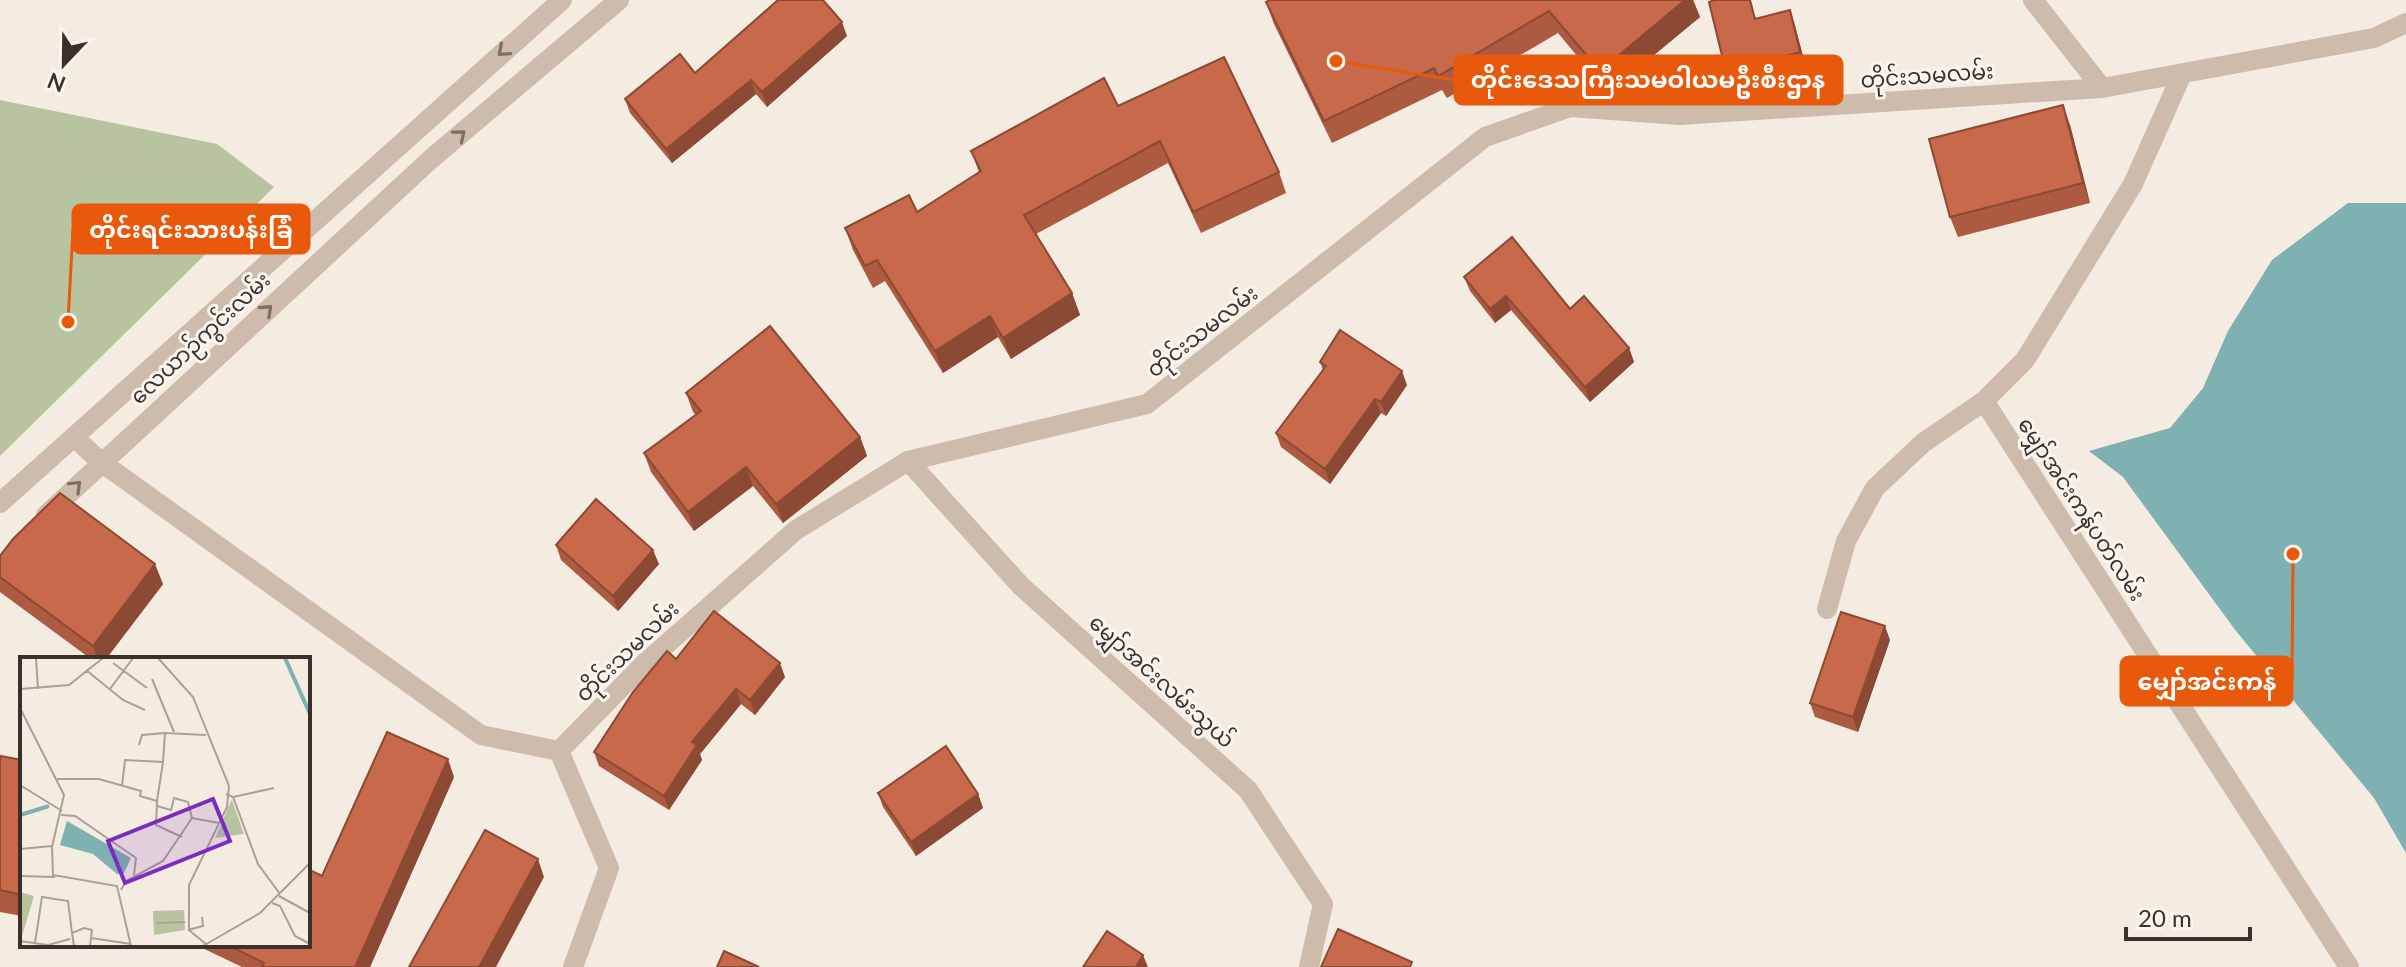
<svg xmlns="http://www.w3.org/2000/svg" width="2406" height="967" viewBox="0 0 2406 967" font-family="Lato,'Noto Sans Myanmar',sans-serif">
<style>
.green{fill:#b8c4a0}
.water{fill:#7fb0b2}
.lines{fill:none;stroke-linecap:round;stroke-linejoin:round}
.minor{stroke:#cdbbac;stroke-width:20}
.wall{fill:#ac5a40}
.shaded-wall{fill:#8c4a34}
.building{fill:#c8694b;stroke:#8c4a34;stroke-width:2}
.oneway{stroke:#7d6f65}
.labels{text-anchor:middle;stroke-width:6;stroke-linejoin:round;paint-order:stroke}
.street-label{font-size:22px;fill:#3b302b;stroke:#fbf5ee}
.inset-river{fill:none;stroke:#7fb0b2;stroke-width:4}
.inset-road{fill:none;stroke:#aaa098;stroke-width:2}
.view{fill:#7b2cbf;fill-opacity:0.15;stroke:#7b2cbf;stroke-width:4}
.inset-edge{fill:none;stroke:#3b302b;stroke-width:4}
.leader{fill:none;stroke:#e8590c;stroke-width:3}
.callout-dot{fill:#e8590c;stroke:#fbf5ee;stroke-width:3}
.callout{fill:#e8590c;stroke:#e8590c;stroke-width:3}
.callout-label{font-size:24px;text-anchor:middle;font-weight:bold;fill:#fff}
</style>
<rect width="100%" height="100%" fill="#f4ebe1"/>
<!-- green -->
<polygon class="green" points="0,100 217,144 274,187 0,456"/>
<!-- water -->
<polygon class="water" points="2348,203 2406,203 2406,853 2374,798 2236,631 2123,477 2089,451 2170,428 2203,388 2228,331 2272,260"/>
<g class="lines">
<!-- minor -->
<g class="minor">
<polyline points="2033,0 2102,88"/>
<polyline points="2182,74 2133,184 2025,360 1984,401 2349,967"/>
<polyline points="75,438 101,462 481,735 559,751 644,664 796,530 908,461 1147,404 1485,137 1570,107 1680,115 2102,88 2374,38 2406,23"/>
<polyline points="908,461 1021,586 1248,790 1323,904 1309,967"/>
<polyline points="0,503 562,0"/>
<polyline points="46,515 431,159 619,0"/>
<polyline points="1827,609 1846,541 1875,488 1923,443 1984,401"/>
<polyline points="559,751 609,868 573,967"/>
</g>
</g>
<!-- wall -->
<g class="wall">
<polygon points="1270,0 1693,0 1700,17 1608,93 1558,33 1447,98 1442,90 1332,143 1274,24 1266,2"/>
<polygon points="1756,19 1794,22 1805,64 1731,84 1726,72"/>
<polygon points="847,36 767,107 756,94 672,163 630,113 625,99 695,73"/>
<polygon points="1118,106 1279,172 1286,193 1201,233 1168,163 1036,234 1072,293 1080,315 1011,359 998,337 943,373 885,281 873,288 853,250 845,228 917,212 979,172 971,151"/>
<polygon points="2070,125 2090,203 1958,237 1950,217"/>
<polygon points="1464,277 1570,309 1629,348 1634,362 1590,402 1511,310 1495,323 1470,291"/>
<polygon points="1320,362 1407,385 1386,416 1381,413 1330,484 1281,447 1276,433 1323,370"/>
<polygon points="686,393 860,437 867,456 783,523 753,486 694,531 651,472 644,453 696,415 693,412"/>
<polygon points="556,545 659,564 618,611 561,560"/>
<polygon points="0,556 163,584 106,659 91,659 0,592"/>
<polygon points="1890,640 1858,732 1815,717 1810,703"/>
<polygon points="676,659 785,677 755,715 741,704 700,754 702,760 669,810 599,766 594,752"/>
<polygon points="22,760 22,916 0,912 0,761"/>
<polygon points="454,777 370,967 242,967 196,945 308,945 322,876"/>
<polygon points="878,793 978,794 983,808 916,856 883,807"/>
</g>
<!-- shaded-wall -->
<g class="shaded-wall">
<polygon points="1685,0 1693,0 1700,17 1608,93 1600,71"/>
<polygon points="1790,10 1794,22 1805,64 1800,52"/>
<polygon points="842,22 847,36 767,107 762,92"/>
<polygon points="751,80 756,94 672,163 666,149"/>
<polygon points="2063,105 2070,125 2090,203 2083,183"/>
<polygon points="1072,293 1080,315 1011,359 1003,338"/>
<polygon points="1506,296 1511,310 1495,323 1490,309"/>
<polygon points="990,316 998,337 943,373 935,351"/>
<polygon points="1629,348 1634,362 1590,402 1585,387"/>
<polygon points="1402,371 1407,385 1386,416 1381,402"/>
<polygon points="1375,399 1381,413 1330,484 1325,469"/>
<polygon points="860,437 867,456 783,523 776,504"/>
<polygon points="746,467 753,486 694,531 688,512"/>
<polygon points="653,550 659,564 618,611 613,596"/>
<polygon points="155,564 163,584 106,659 98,659 93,646"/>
<polygon points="1885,626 1890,640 1858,732 1853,717"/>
<polygon points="780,663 785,677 755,715 750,700"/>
<polygon points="736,689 741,704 700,754 702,760 669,810 664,796 692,742"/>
<polygon points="448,759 454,777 370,967 355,967"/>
<polygon points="978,794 983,808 916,856 911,842"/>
<polygon points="538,859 544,877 496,967 479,967"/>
<polygon points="1143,955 1148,967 1136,967"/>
</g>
<!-- building -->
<g class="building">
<polygon points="778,0 823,0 842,22 762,92 751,80 666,149 625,99 680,54 695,73"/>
<polygon points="1270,0 1685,0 1600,71 1549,11 1438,76 1434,68 1324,121 1266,2"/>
<polygon points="1714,0 1750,0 1755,19 1790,10 1800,52 1726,72 1709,2"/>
<polygon points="1224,57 1279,172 1193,212 1160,141 1024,215 1072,293 1003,338 990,316 935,351 877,260 865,266 845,228 909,195 917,212 981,171 971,151 1104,78 1118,106"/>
<polygon points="2063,105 2083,183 1950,217 1929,139"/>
<polygon points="1512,237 1570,309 1584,296 1629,348 1585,387 1506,296 1490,309 1464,277"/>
<polygon points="770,326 860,437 776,504 746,467 688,512 644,453 701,411 686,393"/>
<polygon points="1340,330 1402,371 1381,402 1375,399 1325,469 1276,433 1326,366 1320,362"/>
<polygon points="60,493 155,564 93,646 0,577 0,556 13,539"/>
<polygon points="596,499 653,550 613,596 556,545"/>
<polygon points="714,611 780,663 750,700 736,689 692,742 697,745 664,796 594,752 633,692 667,651 676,659"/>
<polygon points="1841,612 1885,626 1853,717 1810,703"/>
<polygon points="387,732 448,759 355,967 262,967 264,963 228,945 308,945 308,869 322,876"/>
<polygon points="946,746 978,794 911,842 878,793"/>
<polygon points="1,756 22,760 22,895 0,890 0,761"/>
<polygon points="485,830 538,859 479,967 409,967"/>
<polygon points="1338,929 1412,962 1410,967 1321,967"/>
<polygon points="1107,931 1143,955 1136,967 1083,967"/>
<polygon points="724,951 759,967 717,967"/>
</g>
<!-- one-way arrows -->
<defs><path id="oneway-chevron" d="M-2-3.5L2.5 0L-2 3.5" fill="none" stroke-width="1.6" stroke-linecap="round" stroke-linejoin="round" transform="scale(2)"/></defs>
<g class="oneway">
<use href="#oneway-chevron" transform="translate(503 51) rotate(139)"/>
<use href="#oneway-chevron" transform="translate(460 135) rotate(-40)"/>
<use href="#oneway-chevron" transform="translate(267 310) rotate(-43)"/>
<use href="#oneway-chevron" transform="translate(76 486) rotate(-44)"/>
</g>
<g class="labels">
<!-- street labels -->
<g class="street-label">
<text transform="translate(1927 75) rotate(-4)" y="8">တိုင်းသမလမ်း</text>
<text transform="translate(1202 331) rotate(-38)" y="8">တိုင်းသမလမ်း</text>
<text transform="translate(200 338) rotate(-43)" y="8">လေယာဉ်ကွင်းလမ်း</text>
<text transform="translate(2082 509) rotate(57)" y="8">မျှော်အင်းကန်ပတ်လမ်း</text>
<text transform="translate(627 651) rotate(-44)" y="8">တိုင်းသမလမ်း</text>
<text transform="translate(1162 681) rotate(42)" y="8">မျှော်အင်းလမ်းသွယ်</text>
</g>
</g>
<!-- overview -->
<g transform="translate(20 657)">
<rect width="290" height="290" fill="#f4ebe1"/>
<path d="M212,143L224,177L195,181L211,144ZM0,235L14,239L2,279L0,278ZM164,253L165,273L134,278L133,254Z" fill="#b8c4a0"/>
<path d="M47,164L111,201L104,216L97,217L73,197L40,188Z" fill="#7fb0b2"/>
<path class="inset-river" d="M265,1L290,57M0,158L29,149"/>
<path class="inset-road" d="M16,1L18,32M138,1L173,40L209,129L207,150L169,228V273L187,288M93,6L127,31M66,13L103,43L125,53M132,22L154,75M0,32L49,28L83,1M90,32L113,1M0,51L44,138L32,190L33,218L97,229L111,289M119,88L122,78L145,76M37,122H79L121,134L120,139L137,144L136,168L162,180M0,128L42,154M102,129L105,103L143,105L145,76L186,78M206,137L213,140L238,207L260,237M213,140L254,131M137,144L143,105M137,149L151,153L154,141L168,145L172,161M41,158L55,159L116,201L114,218M0,192L32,189M0,219L35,220M101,233L106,224L143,204L172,161L199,166M259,239L290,256M252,246L260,249L275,279L290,287M137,266L165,265M168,273L183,269L182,260M71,281L111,287M0,284L28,288L50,282M15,286L22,240L48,244L52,276M54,289L52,276L64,271L72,273L70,289M183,289L240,256L290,206"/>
<path class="view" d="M193,142L210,184L105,226L88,184Z"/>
<rect width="290" height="290" class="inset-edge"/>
</g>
<!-- callouts -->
<path class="leader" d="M1336 61L1455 80M68 322L73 229M2293 554L2292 681"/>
<g class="callout-dot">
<circle cx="1336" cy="61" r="8"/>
<circle cx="68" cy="322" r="8"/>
<circle cx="2293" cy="554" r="8"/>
</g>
<g class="callout">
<rect x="1455" y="56" width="387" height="48" rx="8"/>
<rect x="73" y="205" width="236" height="48" rx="8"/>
<rect x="2121" y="657" width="171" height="48" rx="8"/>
</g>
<g class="callout-label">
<text x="1648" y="88">တိုင်းဒေသကြီးသမဝါယမဦးစီးဌာန</text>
<text x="191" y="238">တိုင်းရင်းသားပန်းခြံ</text>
<text x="2207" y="690">မျှော်အင်းကန်</text>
</g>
<!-- north arrow -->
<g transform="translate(64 64) rotate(202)" stroke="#fbf5ee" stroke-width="6" paint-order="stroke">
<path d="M0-6L14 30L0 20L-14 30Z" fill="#3b302b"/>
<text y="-12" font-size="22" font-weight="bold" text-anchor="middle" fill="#3b302b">N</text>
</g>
<!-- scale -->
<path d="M2126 927v12h124v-12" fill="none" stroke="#3b302b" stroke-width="4"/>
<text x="2138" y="927" font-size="24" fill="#3b302b" stroke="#fbf5ee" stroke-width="6" paint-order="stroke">20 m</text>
</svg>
